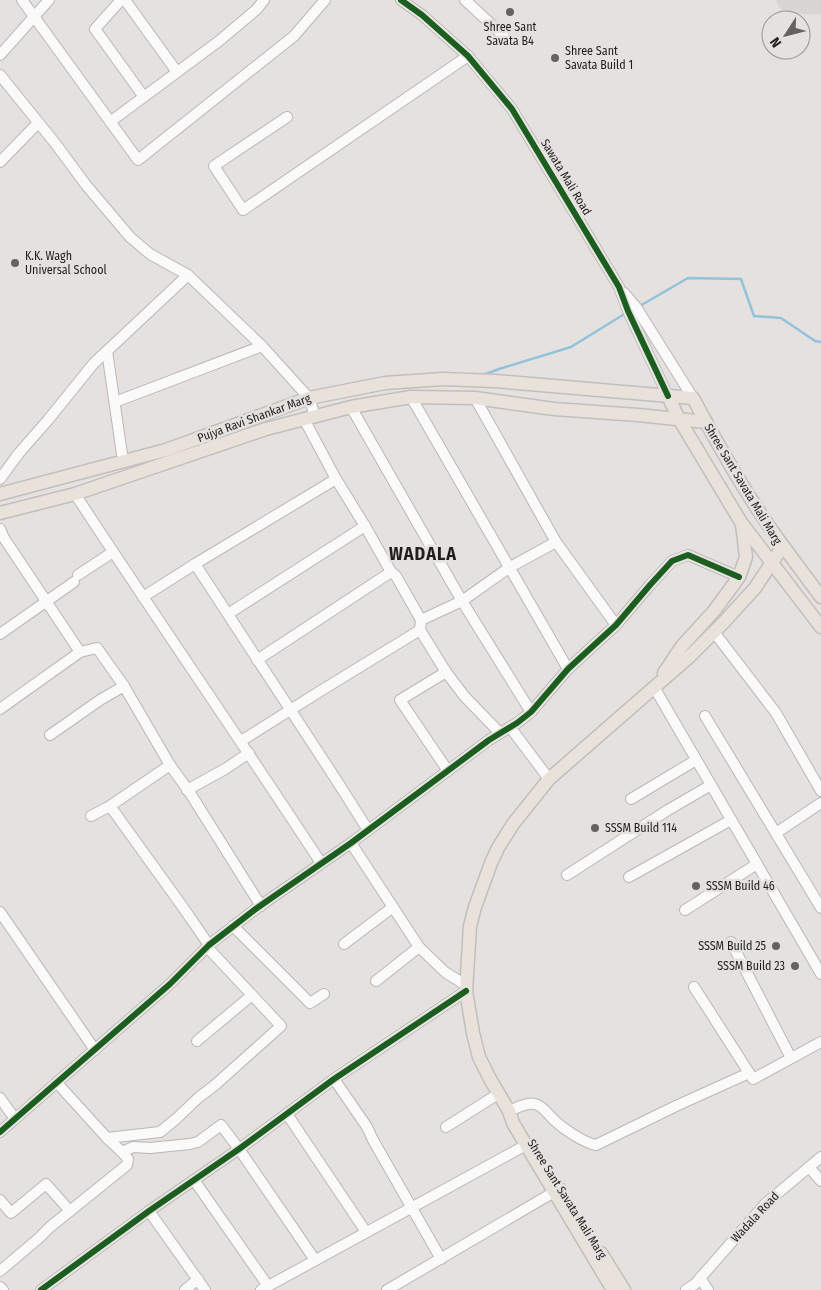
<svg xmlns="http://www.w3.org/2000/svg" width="821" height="1290" viewBox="0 0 821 1290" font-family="'Fira Sans Condensed',sans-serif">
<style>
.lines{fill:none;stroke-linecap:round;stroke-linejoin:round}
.stream{stroke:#94c2dc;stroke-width:2.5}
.taxiway{stroke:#d7d6d4;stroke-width:21}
.minor-casing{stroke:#bab7b6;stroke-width:12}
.major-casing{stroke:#c1bfbe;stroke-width:15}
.minor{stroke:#fbfafa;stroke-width:10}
.major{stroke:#e9e2da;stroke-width:12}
.cycleway-casing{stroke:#e5e1de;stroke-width:9}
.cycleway{stroke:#1b5e20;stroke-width:6}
.poi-dot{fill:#656362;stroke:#e5e1de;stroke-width:2}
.labels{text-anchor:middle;stroke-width:5;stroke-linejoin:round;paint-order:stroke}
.poi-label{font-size:12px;fill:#211f1e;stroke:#e5e1de;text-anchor:start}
.street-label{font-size:12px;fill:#211f1e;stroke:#e5e1de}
.district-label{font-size:18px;font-weight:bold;letter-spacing:1px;fill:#211f1e;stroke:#e5e1de}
</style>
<rect width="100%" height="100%" fill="#e4e1df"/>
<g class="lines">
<!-- stream -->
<g class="stream">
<polyline points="638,307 688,278 741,279 754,316 781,318 815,341 821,342"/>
<polyline points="483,375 499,369 571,347 626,313"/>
</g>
<!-- taxiway -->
<polyline class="taxiway" points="787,0 806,4 821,4"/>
<defs>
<g id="minor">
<polyline points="22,0 138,160 294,36 325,0"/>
<polyline points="121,0 95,29 144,97"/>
<polyline points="125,0 177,72"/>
<polyline points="401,0 422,15 468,56 512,109 619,287 628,311 668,396"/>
<polyline points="465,0 506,38"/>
<polyline points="0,55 49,0"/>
<polyline points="0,75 55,143 86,185 130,237 150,254 188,275"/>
<polyline points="287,117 214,166 243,210 468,56"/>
<polyline points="110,122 219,41 257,9 264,0"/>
<polyline points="0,162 38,123"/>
<polyline points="624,293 636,307 693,398"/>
<polyline points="411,397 568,669"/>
<polyline points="475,398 556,542 616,625"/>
<polyline points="115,402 262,346"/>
<polyline points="351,407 462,601 531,712"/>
<polyline points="304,419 336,479 365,526 391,572 396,576 421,620 420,630"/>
<polyline points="123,461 107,351 188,275 262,346 309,398 315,416"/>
<polyline points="0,479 19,453 48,420 94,363 107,351"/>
<path d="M75,494C156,618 240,739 321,863"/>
<polyline points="0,529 4,538 80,652 97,648 124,686"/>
<polyline points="195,564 336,479"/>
<polyline points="78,575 113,552"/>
<polyline points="143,597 195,564 335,778 368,830"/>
<polyline points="228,614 365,526"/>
<polyline points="421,620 462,601 510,567 556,542"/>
<polyline points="714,632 776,713 821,791"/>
<polyline points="0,634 74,582"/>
<polyline points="257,660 391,572"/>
<polyline points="446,672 400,700 448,771"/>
<polyline points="654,687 821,974"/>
<polyline points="0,709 80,652"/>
<polyline points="705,716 821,908"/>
<polyline points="510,727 549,779"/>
<polyline points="50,735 100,700 124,686 170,765"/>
<polyline points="241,741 322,690 420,630 446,672 465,697 500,733"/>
<polyline points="187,790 225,769 249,753"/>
<polyline points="631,799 696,760"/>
<polyline points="110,806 182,906 209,945"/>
<polyline points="91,816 110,806 170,765 190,793 261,906"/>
<polyline points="776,833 821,803"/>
<polyline points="351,843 419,947 445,972 467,986"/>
<polyline points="567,875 668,810 711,785"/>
<polyline points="629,877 731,820"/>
<polyline points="685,910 757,864"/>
<polyline points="0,912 95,1050"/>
<polyline points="233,926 310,1003 324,994"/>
<polyline points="731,942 791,1058"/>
<polyline points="344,944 393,907"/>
<polyline points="376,981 419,947"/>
<polyline points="694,987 753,1079 821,1042"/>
<polyline points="197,1041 252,995"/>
<polyline points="334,1079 367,1127 373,1140 441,1259"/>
<polyline points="57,1083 107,1138"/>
<polyline points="0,1098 15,1119"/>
<path d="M509,1111C516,1108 527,1102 535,1104C543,1106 548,1114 553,1119C562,1128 584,1143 596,1145L676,1106L749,1073"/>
<polyline points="287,1114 366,1232"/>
<polyline points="446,1127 498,1094"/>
<polyline points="0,1132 170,984 209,945 257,908 351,843 489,740 517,723 531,712 568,669 616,625 650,585 672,561 688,555 739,577"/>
<polyline points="122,1152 133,1147 150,1148 190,1144 198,1142 221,1125 239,1149 315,1260"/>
<polyline points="809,1167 821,1181"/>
<polyline points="194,1180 268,1286"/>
<polyline points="0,1200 11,1213 46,1184 70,1211"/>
<polyline points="149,1211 205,1290"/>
<polyline points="0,1271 39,1238 50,1227 127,1165 128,1159 122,1152 107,1138 160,1132 176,1119 198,1098 215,1085 281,1026 207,947"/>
<polyline points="700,1278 708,1290"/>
<polyline points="0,1287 3,1290"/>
<polyline points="41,1290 149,1211 239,1149 334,1079 466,991"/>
<polyline points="185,1290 198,1279"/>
<polyline points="261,1290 526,1145"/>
<polyline points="387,1290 561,1188"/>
<polyline points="686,1290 695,1284 765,1204 821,1157"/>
</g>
<g id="major">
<path d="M0,494L166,450L309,398L385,383L443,379L495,381L693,398C720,449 749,500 783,546L755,588L724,622L689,657L549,779L513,824L498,848L491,863L475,907L470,926L466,991L473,1033L479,1057L490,1079L509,1111L513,1123L613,1290"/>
<polyline points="0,513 75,494 266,429 351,407 411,397 475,398 554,409 638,415 706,422"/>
<polyline points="743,525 821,627"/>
<polyline points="783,546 821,597"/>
<polyline points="664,673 682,646 714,611 739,577 746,557 742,524 679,419 668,396"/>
<polyline points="601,1253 624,1290"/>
</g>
</defs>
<!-- minor casing -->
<use href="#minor" class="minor-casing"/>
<!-- major casing -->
<use href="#major" class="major-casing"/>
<!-- minor -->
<use href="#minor" class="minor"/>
<!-- major -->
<use href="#major" class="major"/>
<defs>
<g id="cycleway">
<polyline points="401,0 422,15 468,56 512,109 619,287 628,311 668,396"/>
<polyline points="0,1132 170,984 209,945 257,908 351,843 489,740 517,723 531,712 568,669 616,625 650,585 672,561 688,555 739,577"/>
<polyline points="41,1290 149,1211 239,1149 334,1079 466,991"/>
</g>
</defs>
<!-- cycleway casing -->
<use href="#cycleway" class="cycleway-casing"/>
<!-- cycleway -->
<use href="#cycleway" class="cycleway"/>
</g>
<!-- markers -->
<g class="poi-dot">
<circle cx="510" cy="12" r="5"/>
<circle cx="555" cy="58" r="5"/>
<circle cx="15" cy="263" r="5"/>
<circle cx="595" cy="828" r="5"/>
<circle cx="696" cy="886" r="5"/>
<circle cx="776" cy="946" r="5"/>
<circle cx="795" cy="966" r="5"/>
</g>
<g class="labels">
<!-- poi labels -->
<g class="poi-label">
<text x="510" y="31" text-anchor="middle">Shree Sant<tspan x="510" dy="14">Savata B4</tspan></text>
<text x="565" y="55">Shree Sant<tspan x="565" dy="14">Savata Build 1</tspan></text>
<text x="25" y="260">K.K. Wagh<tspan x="25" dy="14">Universal School</tspan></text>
<text x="605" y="832">SSSM Build 114</text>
<text x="706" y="890">SSSM Build 46</text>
<text x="766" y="950" text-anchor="end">SSSM Build 25</text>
<text x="785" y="970" text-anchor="end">SSSM Build 23</text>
</g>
<!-- street labels -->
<g class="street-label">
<text transform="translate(566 177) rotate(59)" y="4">Sawata Mali Road</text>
<text transform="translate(254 418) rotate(-20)" y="4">Pujya Ravi Shankar Marg</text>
<text transform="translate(743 484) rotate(59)" y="4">Shree Sant Savata Mali Marg</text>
<text transform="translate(567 1199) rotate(58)" y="4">Shree Sant Savata Mali Marg</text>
<text transform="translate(755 1217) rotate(-47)" y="4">Wadala Road</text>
</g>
<!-- district labels -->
<g class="district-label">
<text x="423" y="560">WADALA</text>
</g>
</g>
<!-- north arrow -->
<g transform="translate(786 35) rotate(234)"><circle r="24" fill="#e5e1de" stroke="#979391"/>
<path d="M0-4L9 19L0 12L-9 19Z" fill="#656362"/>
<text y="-8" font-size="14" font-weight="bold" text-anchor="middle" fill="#211f1e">N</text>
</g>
</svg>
